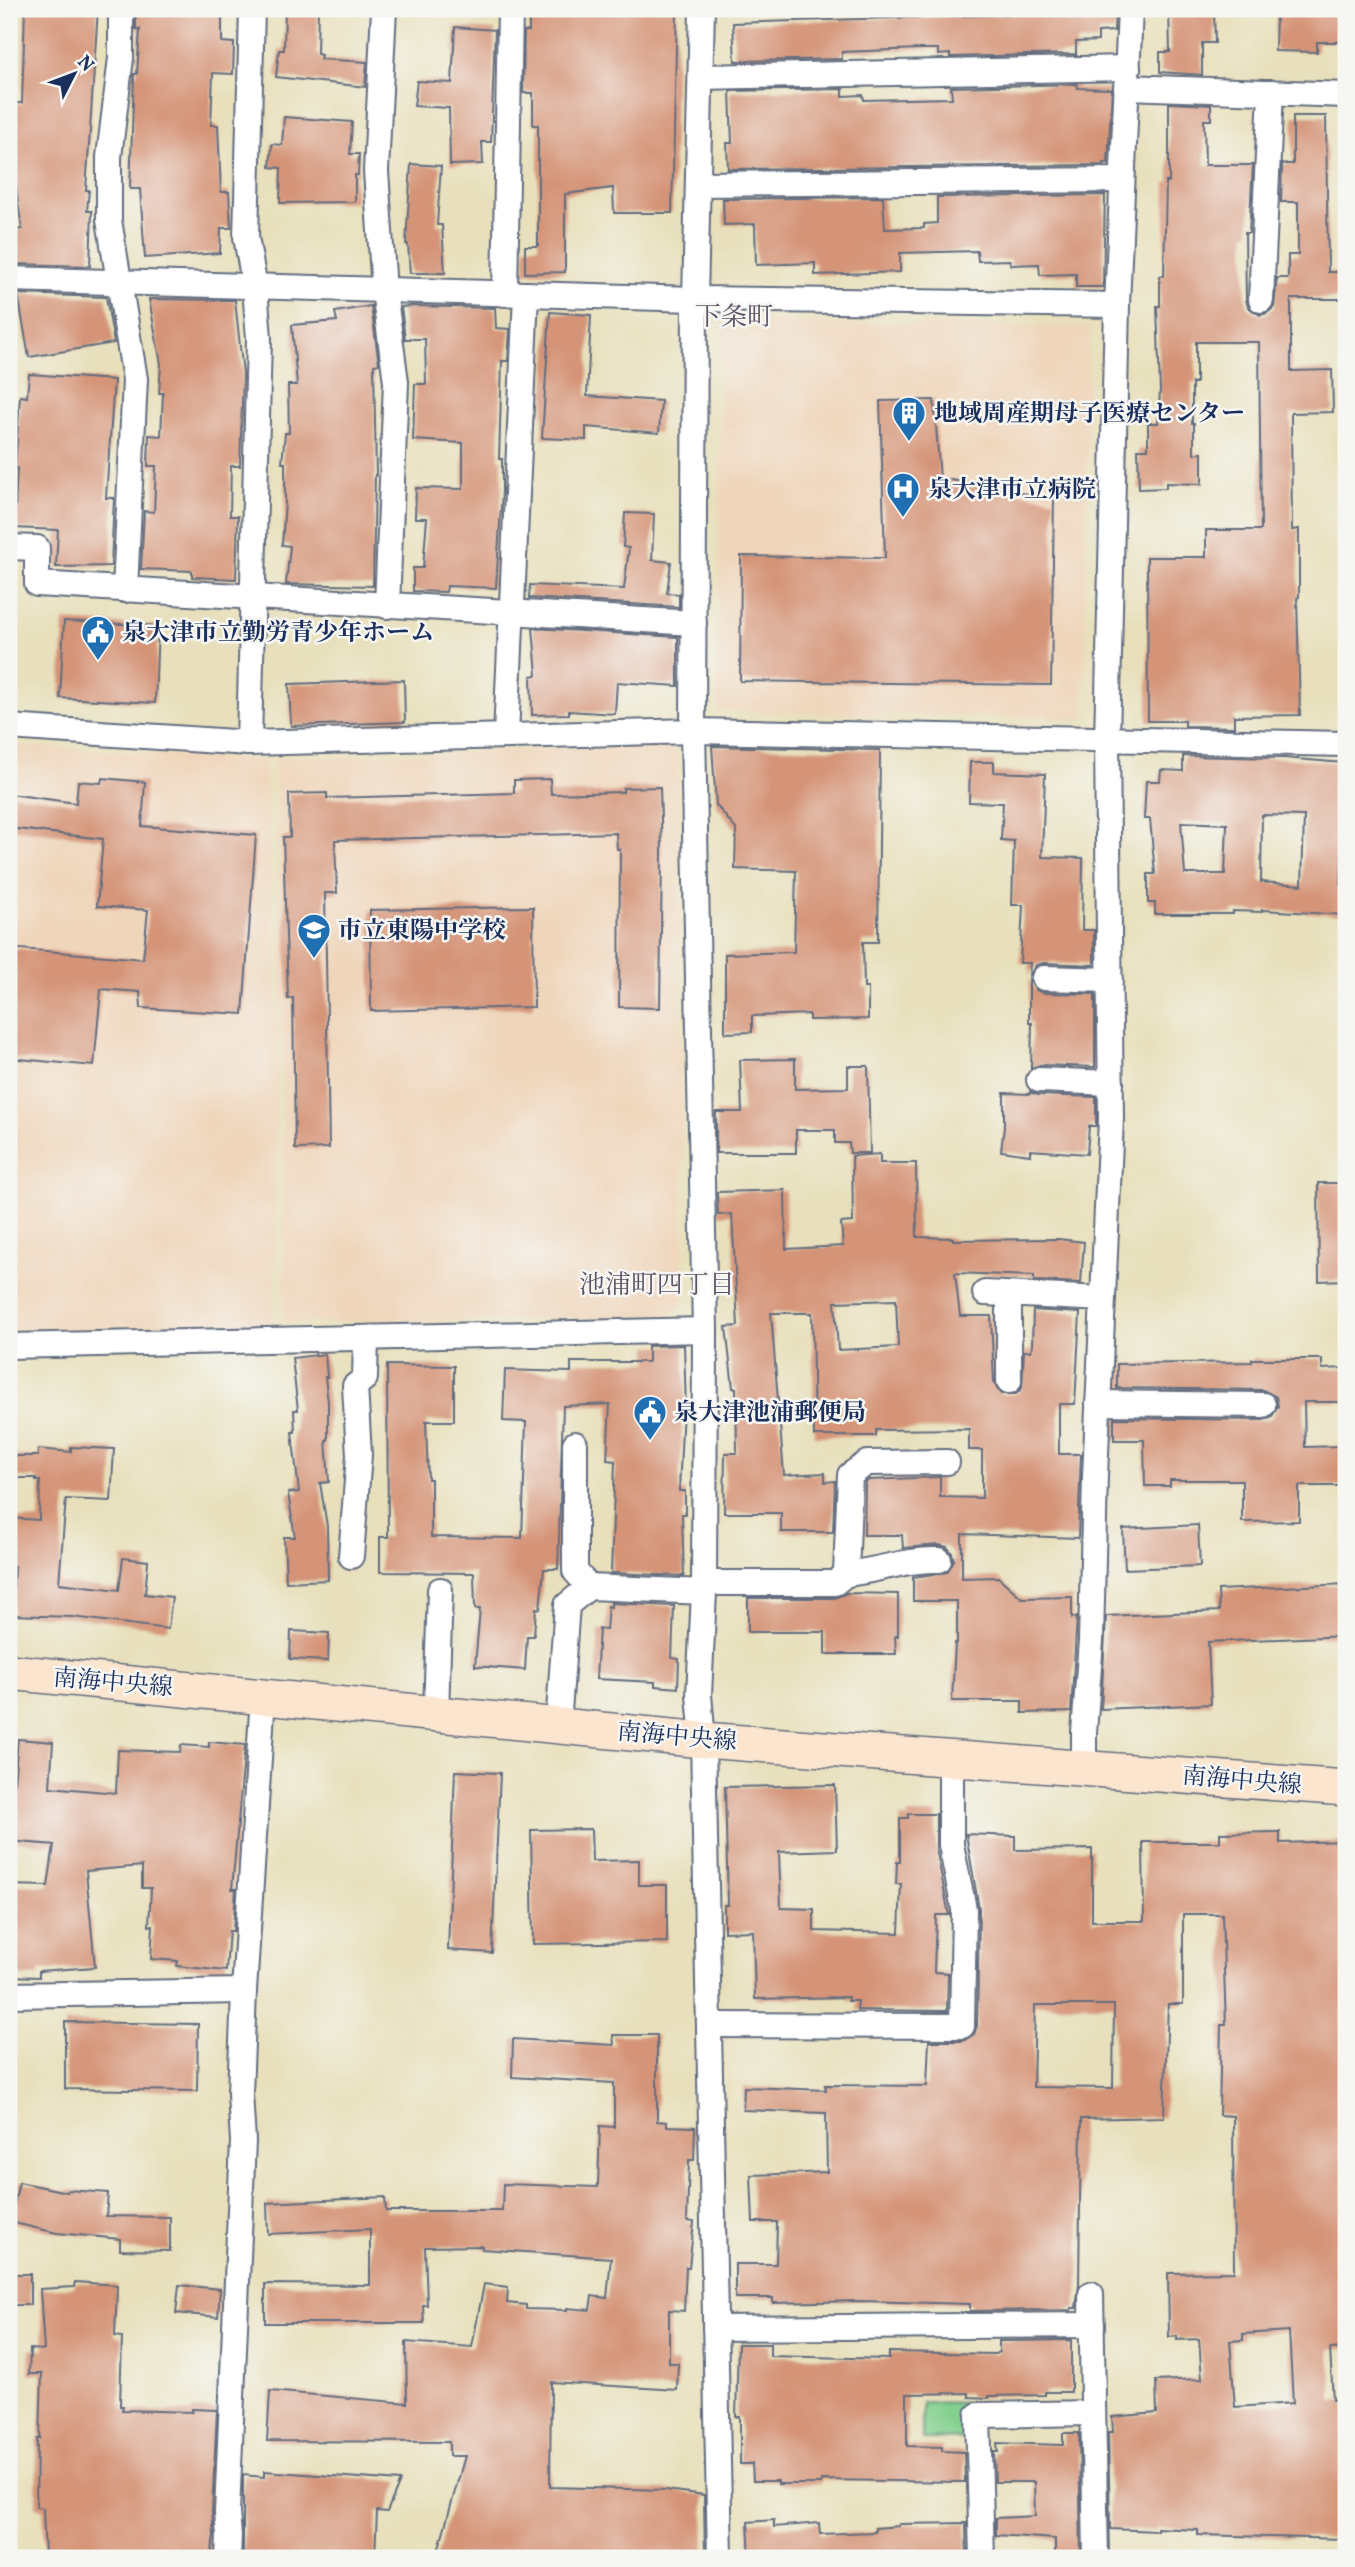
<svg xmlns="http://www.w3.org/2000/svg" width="1355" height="2567" viewBox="0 0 1355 2567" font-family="Vollkorn,'Noto Serif JP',serif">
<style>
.built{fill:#efd6bb}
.green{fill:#84d08f;stroke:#508076;stroke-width:2}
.building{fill:#d59478;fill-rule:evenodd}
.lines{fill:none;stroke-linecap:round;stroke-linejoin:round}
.street-casing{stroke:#636d7f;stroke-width:28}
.secondary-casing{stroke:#636d7f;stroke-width:38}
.street{stroke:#fff;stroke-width:24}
.secondary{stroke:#fce5cf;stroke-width:35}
.labels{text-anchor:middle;stroke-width:5;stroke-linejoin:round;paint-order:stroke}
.poi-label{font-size:24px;font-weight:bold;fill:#1b2f5e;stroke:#f6f6f2;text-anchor:start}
.street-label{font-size:24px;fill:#1b2f5e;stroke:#f6f6f2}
.neighbourhood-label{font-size:26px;fill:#5c5267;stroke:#f6f6f2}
</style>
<rect width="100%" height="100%" fill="#f6f6f2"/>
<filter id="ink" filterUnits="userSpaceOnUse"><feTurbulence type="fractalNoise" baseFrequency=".0143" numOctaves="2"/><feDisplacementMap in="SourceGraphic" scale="14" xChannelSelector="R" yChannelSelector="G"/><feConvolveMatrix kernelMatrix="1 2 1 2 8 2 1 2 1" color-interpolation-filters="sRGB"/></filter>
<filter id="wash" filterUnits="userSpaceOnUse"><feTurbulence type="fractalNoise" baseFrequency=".00686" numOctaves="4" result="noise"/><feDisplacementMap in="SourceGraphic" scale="28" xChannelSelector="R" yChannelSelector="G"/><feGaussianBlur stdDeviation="1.57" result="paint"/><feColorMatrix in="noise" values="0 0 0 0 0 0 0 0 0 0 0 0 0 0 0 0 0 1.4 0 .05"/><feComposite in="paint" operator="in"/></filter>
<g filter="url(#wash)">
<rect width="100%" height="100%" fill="#e8e0bc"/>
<!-- built -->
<g class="built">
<polygon points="722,321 1089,327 1084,718 717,711"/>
<polygon points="668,744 678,755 684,1301 670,1317 284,1323 282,1009 275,759"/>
<polygon points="9,745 265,760 278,1010 274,1324 9,1335"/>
</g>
<!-- green -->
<polygon class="green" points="922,2402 974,2403 974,2438 922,2439"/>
<g id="blocks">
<!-- building -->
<g class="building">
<polygon points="25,9 98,9 86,190 89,190 87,211 92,211 90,266 12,264 9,231 22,229 14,173 9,173 9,103 22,103"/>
<polygon points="136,9 222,9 222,42 234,43 233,74 213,73 211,125 218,125 221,192 229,192 231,228 221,228 220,253 145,258 140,189 130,189 134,74 137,74 140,29 136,29"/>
<polygon points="285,9 318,9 317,54 321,55 320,59 367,62 365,87 276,77 279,50 284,50"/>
<polygon points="529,9 588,12 588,9 677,9 672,213 614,213 613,188 565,194 565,272 525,273 525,246 538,246 538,125 533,125 533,93 523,93 524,31 529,31"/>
<polygon points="1056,9 1115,9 1114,31 1098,32 1098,41 1076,42 1076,54 950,57 950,54 938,55 938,49 920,49 842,52 842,59 735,61 733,23 1056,13"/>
<polygon points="1169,9 1214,9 1215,43 1202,43 1202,75 1160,72 1160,52 1170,52"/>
<polygon points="1276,9 1346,9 1346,42 1317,42 1317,52 1275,51"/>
<polygon points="455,27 495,30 491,142 482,142 483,164 450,165 449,108 414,106 417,81 452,83"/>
<polygon points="1077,84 1078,88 1112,89 1108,163 1104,163 1104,165 728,169 727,143 732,143 730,91 843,89 843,96 863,95 864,100 952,98 951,87"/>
<polygon points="1169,103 1211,105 1211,120 1204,120 1205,165 1253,165 1249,233 1245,233 1246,299 1248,307 1260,315 1267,313 1274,307 1277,278 1288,278 1288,255 1298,255 1298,202 1281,202 1282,164 1293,164 1293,116 1326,116 1328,272 1346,272 1346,299 1291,299 1291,371 1332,370 1333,412 1291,413 1292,530 1299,529 1299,597 1297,598 1300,715 1234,716 1234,727 1185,726 1185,721 1148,721 1147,557 1206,557 1206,530 1261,530 1259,342 1196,342 1196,383 1192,383 1192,423 1194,423 1194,454 1202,453 1202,484 1166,483 1166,488 1139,489 1138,449 1148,449 1148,423 1158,423 1160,390 1157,306 1160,306 1160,276 1164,276 1166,182 1169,182"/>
<polygon points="284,117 352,122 350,154 359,154 358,175 355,175 355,202 280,203 281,168 270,167 272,144 282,145"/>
<polygon points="411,164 441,166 437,225 442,225 445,273 410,273 408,244 406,244"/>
<polygon points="1105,195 1103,287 1076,287 1076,274 1040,275 1039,264 1010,265 1010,260 978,261 977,251 900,253 900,272 815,275 815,263 756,265 755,224 724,225 723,199 883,197 885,229 924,228 924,224 937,223 937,197"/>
<polygon points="18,294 106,297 114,343 29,357"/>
<polygon points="149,299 235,300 243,374 240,466 231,466 230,516 238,516 236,579 192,577 192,571 141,569 144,511 154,512 156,466 148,466 149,435 161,436 163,393 159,393 161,364"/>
<polygon points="371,306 379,364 374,365 376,475 375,475 373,586 286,584 290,546 282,545 285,502 285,463 282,463 285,433 289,433 288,385 297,385 292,325 337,321 335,312"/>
<polygon points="411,306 495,308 496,328 510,329 508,361 502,361 499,459 502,459 502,491 496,588 447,586 446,592 413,591 413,568 423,568 427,518 415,518 416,488 463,489 463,443 413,440 415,384 426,384 425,339 405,339 401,307"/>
<polygon points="550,312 591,315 587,396 661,401 659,433 586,427 586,440 542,438"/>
<polygon points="29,374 114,380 106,498 114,498 111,566 56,567 58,530 14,528 17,468 15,468 20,396 27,397"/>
<polygon points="934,400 940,478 1054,499 1051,685 740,681 741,556 885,558 880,401"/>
<polygon points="625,513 654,514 652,560 671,562 667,593 679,594 679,607 529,598 530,585 624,589 629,548 623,547"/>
<polygon points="64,621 158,626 155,703 60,698"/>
<polygon points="533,628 678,637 678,686 617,682 615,714 569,711 569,714 532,715 531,676 537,675"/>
<polygon points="404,680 405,722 291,726 289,684"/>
<polygon points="712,746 880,750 878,942 863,942 864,988 868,988 868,1019 809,1020 809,1014 752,1016 752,1032 725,1033 725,954 794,952 796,871 735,869 736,829 716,805"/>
<path d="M1183,756L1284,758L1344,763V791H1346V812H1344L1341,885H1346V915L1262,910V912L1233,911V914H1155V903H1148V874H1155L1150,819H1144L1146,781H1160L1161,770L1183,771ZM1262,815L1304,816L1302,885L1261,882ZM1181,822L1227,824L1225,874H1185Z"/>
<polygon points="970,762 994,762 994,772 1045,774 1042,857 1083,858 1082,930 1094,930 1094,965 1044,963 1036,965 1029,976 1030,963 1020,963 1023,905 1012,905 1014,841 1001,840 1003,803 969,802"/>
<polygon points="102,778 145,782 142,826 256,835 243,1014 141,1008 140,992 101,989 94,1066 9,1058 9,948 143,959 148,910 97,906 103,839 9,828 9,794 76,803 78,781 101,783"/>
<polygon points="550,779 551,794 623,792 623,788 660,787 662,852 660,1008 619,1007 620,849 617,849 616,833 335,840 337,893 325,893 329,1148 295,1149 293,998 288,999 283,837 290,837 289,794 327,793 327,798 514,793 514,780"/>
<polygon points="533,907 534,1007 371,1011 370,910"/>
<polygon points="1029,979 1036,990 1043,993 1095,994 1095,1067 1040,1065 1031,1068 1032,1023 1029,1023"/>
<polygon points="795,1059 795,1089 848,1088 848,1066 868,1066 870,1153 850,1153 849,1143 835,1143 835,1130 796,1130 796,1153 716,1153 716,1112 742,1112 740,1060"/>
<polygon points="1030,1092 1038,1095 1096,1097 1096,1126 1089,1126 1087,1154 1030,1150 1030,1155 1001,1151 1004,1127 1004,1093 1030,1094"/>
<path d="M880,1154V1163H916L917,1237L953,1238V1240L1058,1239L1084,1242L1081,1283L1034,1281V1276L955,1273L960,1316H991L994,1382L997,1389L1002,1394H1016L1022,1388L1024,1351H1030L1032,1347L1033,1310L1080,1313L1075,1404H1059V1454H1081L1078,1538L962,1534V1578L998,1577L1022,1598L1072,1597V1618L1077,1617L1071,1712L1022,1713V1701H952L955,1643H957V1601H913V1577L947,1572L954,1560L952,1553L947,1547L939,1545L903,1548L902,1535H864L865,1483L869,1480L940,1477V1497L982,1498V1450H969V1429L876,1430V1436H814L812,1313H771L784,1475L825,1473V1482L835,1481L833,1532H781V1513H724L725,1453H737L736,1388H733L726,1327L738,1326L732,1214L718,1215L717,1192L785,1190L786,1249L843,1246L841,1223L853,1222L852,1156ZM896,1300L898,1347L838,1350L835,1302Z"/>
<polygon points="1318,1183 1346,1183 1346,1280 1319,1281"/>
<polygon points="684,1345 686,1408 683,1408 679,1491 685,1491 685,1514 682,1514 684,1576 611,1573 615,1461 607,1460 610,1404 563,1406 558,1569 544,1569 540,1609 536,1608 534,1636 527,1636 525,1670 475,1666 480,1609 475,1609 474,1573 380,1572 380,1537 388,1537 387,1365 454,1366 454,1421 426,1421 428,1479 431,1479 431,1537 522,1538 526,1422 503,1421 505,1370 571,1372 571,1362 648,1362 648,1346"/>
<polygon points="325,1354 327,1377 325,1377 328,1402 328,1440 326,1440 329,1482 320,1483 327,1526 328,1580 286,1582 284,1537 295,1537 288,1493 299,1492 292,1432 295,1432 294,1410 298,1410 292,1358"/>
<polygon points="1252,1359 1322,1359 1322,1369 1346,1368 1346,1402 1304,1402 1305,1447 1346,1446 1346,1486 1299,1486 1299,1521 1242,1522 1242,1480 1170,1480 1170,1486 1145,1486 1144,1440 1114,1440 1114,1418 1263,1420 1271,1418 1278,1406 1276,1397 1263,1390 1117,1388 1117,1364 1252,1362"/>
<polygon points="71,1447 114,1449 111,1501 66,1499 59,1583 119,1590 123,1558 148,1561 145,1594 172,1597 168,1629 73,1617 12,1615 14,1566 9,1566 9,1518 39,1520 40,1481 36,1481 36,1478 9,1478 9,1456 38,1456 38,1449 71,1452"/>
<polygon points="1198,1525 1200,1566 1125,1569 1123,1529"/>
<polygon points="1346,1584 1346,1636 1208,1642 1211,1704 1101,1709 1106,1616 1219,1611 1218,1590"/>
<polygon points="847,1593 898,1594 898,1636 895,1636 896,1654 825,1654 825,1632 748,1632 748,1598 835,1598"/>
<polygon points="611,1603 674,1606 672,1658 679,1659 678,1688 655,1686 655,1682 596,1679 599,1629 606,1630 608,1606 611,1607"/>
<polygon points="291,1631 329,1633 328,1661 290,1659"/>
<polygon points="18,1739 53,1742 50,1787 116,1793 118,1750 180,1752 181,1745 209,1747 209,1742 245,1745 232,1889 236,1889 233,1931 229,1931 226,1971 177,1966 178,1961 151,1959 153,1925 149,1926 151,1888 142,1888 142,1866 86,1871 95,1967 39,1971 39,1977 9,1976 9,1885 48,1886 54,1845 9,1841"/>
<polygon points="455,1771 500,1773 492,1953 448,1950"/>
<polygon points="835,1785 837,1850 779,1852 781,1908 814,1909 814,1931 899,1933 901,1884 896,1884 897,1862 900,1862 900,1818 908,1818 908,1814 936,1814 936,1848 949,1915 936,1915 934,1972 948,1973 947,2011 857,2010 858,2001 848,2001 848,1997 755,1999 753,1931 724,1932 724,1905 728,1905 725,1787"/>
<polygon points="591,1829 592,1861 639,1860 639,1885 667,1885 667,1942 533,1944 531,1830"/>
<path d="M1280,1832V1843L1346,1841V2348L1330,2349L1333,2400L1346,2399L1343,2539L1198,2535V2530L1157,2528V2531L1110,2529L1108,2432H1113L1112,2417L1157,2413L1156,2381L1202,2379L1199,2339L1177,2340V2336L1169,2337L1168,2273L1234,2272L1233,2116L1219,2115L1221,2025H1226L1222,1914H1183V2004H1168L1164,2117L1081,2119L1079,2286L1076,2308H1071V2310L970,2311V2304L861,2301L773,2303V2298H735V2264H776L777,2222H753L751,2175L827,2172L826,2113L743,2110L744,2087L826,2090L825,2085L927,2086L929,2041H963L974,2034L977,2026L979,1909L966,1834L1015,1836V1850L1092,1849V1921H1144L1143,1842H1220V1833ZM1035,2005H1114L1113,2088L1033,2087ZM1289,2331L1293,2403L1235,2407L1230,2341L1243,2340V2334Z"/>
<polygon points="65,2022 198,2024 197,2091 65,2089"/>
<polygon points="613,2035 657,2035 657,2121 667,2122 667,2126 695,2127 694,2160 689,2160 687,2221 694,2222 689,2267 686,2267 684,2311 669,2310 669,2363 678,2363 677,2390 551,2382 550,2487 666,2490 704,2495 705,2558 436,2558 465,2456 449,2456 449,2442 267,2441 270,2391 407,2403 406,2342 472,2347 484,2284 508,2287 507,2303 526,2305 526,2309 567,2310 567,2308 590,2310 592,2296 607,2298 611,2258 482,2249 482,2246 425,2247 427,2305 423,2305 424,2323 265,2323 265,2284 370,2285 370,2229 268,2234 267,2203 385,2197 386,2211 502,2211 503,2184 598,2187 600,2126 614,2127 614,2083 512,2077 513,2039 614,2045"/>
<polygon points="19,2182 67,2192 68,2190 108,2193 106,2216 170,2217 170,2251 120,2250 120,2239 57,2233 10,2222"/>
<rect x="9" y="2274" width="21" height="31"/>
<polygon points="75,2282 117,2285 115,2336 122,2337 120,2406 123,2406 122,2410 192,2412 192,2409 217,2410 212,2512 214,2535 211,2558 45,2558 43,2508 36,2507 37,2439 40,2439 42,2374 29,2374 30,2349 44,2350 40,2289 74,2287"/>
<polygon points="179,2285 220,2289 218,2317 176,2313"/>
<polygon points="1071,2340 1071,2392 1045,2392 1045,2395 989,2396 989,2398 969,2397 969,2393 907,2394 907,2446 942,2447 942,2451 964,2452 965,2482 821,2480 821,2484 778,2484 778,2481 753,2481 752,2464 740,2464 740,2417 736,2417 738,2344 770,2344 770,2356 889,2359 889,2352 995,2354 999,2352 999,2341"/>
<polygon points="1063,2433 1079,2433 1081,2558 1055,2558 1055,2539 996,2535 996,2518 1035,2516 1034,2482 995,2482 994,2452 998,2452 997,2443 1063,2445"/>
<polygon points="264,2471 400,2481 387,2512 377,2511 375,2558 290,2558 243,2554 243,2475 264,2477"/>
<polygon points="774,2520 774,2527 819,2523 820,2534 875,2532 875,2528 899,2526 899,2524 966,2523 967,2558 750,2558 748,2522"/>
</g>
</g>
</g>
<g filter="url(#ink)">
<use href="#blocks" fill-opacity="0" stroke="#636d7f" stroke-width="2"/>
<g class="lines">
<defs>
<g id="street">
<polyline points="121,9 121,58 109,157 109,220 135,379 125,590"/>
<polyline points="384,9 376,171 384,291 396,382 387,606"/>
<polyline points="702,9 695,299 693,731 705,1330 704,1592 699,1695 703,1740 720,2558"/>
<polyline points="701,77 1128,68"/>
<polyline points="1126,87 1346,95"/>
<polyline points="698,184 1122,180"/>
<polyline points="9,279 695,299 1117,305 1130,9"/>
<polyline points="505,294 510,9"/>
<polyline points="1261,300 1271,92"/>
<polyline points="9,547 37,548 37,584 694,623"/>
<polyline points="9,727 249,743 693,731 1346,744"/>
<polyline points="506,736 526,294"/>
<polyline points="249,743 259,338 255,288 246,237 252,9"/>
<polyline points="1044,978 1110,980"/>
<polyline points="1039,1080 1111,1083"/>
<polyline points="985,1293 1103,1299"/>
<polyline points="9,1346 705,1330"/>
<polyline points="1009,1381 1009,1295"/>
<polyline points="1098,1403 1263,1405"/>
<polyline points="351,1556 359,1455 355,1386 365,1378 366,1338"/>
<path d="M846,1574C877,1571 907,1559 939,1560"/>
<polyline points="704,1583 835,1583 846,1574 850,1475 867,1463 947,1462"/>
<polyline points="589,1587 704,1592"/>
<polyline points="436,1713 440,1590"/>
<polyline points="558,1725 567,1605 589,1587 575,1571 575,1444"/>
<polyline points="1084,1767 1084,1732 1091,1641 1095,1476 1111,1119 1107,741 1117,305"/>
<polyline points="9,1995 244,1991"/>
<polyline points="709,2025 962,2026 964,1909 951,1845 951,1757"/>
<polyline points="1091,2294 1096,2558"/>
<polyline points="715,2328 1092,2325"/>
<polyline points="228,2558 229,2535 227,2513 243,2141 240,2094 244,1991 263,1696"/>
<polyline points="982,2558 978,2415 1093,2413"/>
</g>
<polyline id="secondary" points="9,1672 703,1740 1346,1788"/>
</defs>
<!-- street casing -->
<use href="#street" class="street-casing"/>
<!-- secondary casing -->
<use href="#secondary" class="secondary-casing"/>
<!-- street -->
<use href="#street" class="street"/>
<!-- secondary -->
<use href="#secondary" class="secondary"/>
</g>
</g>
<!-- icons -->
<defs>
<symbol id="building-pin" viewBox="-11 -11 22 30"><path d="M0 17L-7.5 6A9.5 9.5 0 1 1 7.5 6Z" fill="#1f6fb2" stroke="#f6f6f2"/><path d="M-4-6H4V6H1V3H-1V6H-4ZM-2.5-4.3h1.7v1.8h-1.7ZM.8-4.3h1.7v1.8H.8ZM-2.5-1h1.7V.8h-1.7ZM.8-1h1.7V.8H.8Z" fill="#fff"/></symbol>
<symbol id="hospital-pin" viewBox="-11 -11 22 30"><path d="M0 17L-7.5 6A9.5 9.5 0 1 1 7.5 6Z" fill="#1f6fb2" stroke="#f6f6f2"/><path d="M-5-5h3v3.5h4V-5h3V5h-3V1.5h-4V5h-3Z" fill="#fff"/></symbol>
<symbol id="civic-pin" viewBox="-11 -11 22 30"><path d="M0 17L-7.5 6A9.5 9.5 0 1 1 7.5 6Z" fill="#1f6fb2" stroke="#f6f6f2"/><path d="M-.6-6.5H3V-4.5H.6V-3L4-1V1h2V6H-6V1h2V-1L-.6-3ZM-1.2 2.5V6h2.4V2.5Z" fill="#fff"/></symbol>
<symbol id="school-pin" viewBox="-11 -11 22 30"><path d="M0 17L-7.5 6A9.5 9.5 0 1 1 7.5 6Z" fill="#1f6fb2" stroke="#f6f6f2"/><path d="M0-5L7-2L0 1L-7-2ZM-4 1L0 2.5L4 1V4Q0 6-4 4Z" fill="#fff"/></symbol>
</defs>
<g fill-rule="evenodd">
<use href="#building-pin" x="890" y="394" width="38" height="52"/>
<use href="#hospital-pin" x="884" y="470" width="38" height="52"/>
<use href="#civic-pin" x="79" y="613" width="38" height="52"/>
<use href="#school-pin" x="295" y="911" width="38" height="52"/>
<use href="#civic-pin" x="631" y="1393" width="38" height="52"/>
</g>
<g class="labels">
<!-- poi labels -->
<g class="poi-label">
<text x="934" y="421">地域周産期母子医療センター</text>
<text x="928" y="497">泉大津市立病院</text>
<text x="122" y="640">泉大津市立勤労青少年ホーム</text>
<text x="338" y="938">市立東陽中学校</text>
<text x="674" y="1420">泉大津池浦郵便局</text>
</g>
<!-- street labels -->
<g class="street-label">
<text transform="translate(113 1682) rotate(5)" y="8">南海中央線</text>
<text transform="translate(677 1736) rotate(5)" y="8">南海中央線</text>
<text transform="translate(1242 1780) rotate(5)" y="8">南海中央線</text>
</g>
<!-- neighbourhood labels -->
<g class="neighbourhood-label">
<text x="734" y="325">下条町</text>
<text x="657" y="1293">池浦町四丁目</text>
</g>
</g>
<!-- margin -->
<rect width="1355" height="2567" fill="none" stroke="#f6f6f2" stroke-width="35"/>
<!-- north arrow -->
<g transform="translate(74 74) rotate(48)" stroke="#f6f6f2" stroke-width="5" paint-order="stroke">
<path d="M0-5L12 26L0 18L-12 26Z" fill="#1b2f5e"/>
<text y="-10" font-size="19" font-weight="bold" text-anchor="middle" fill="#1b2f5e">N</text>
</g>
</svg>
